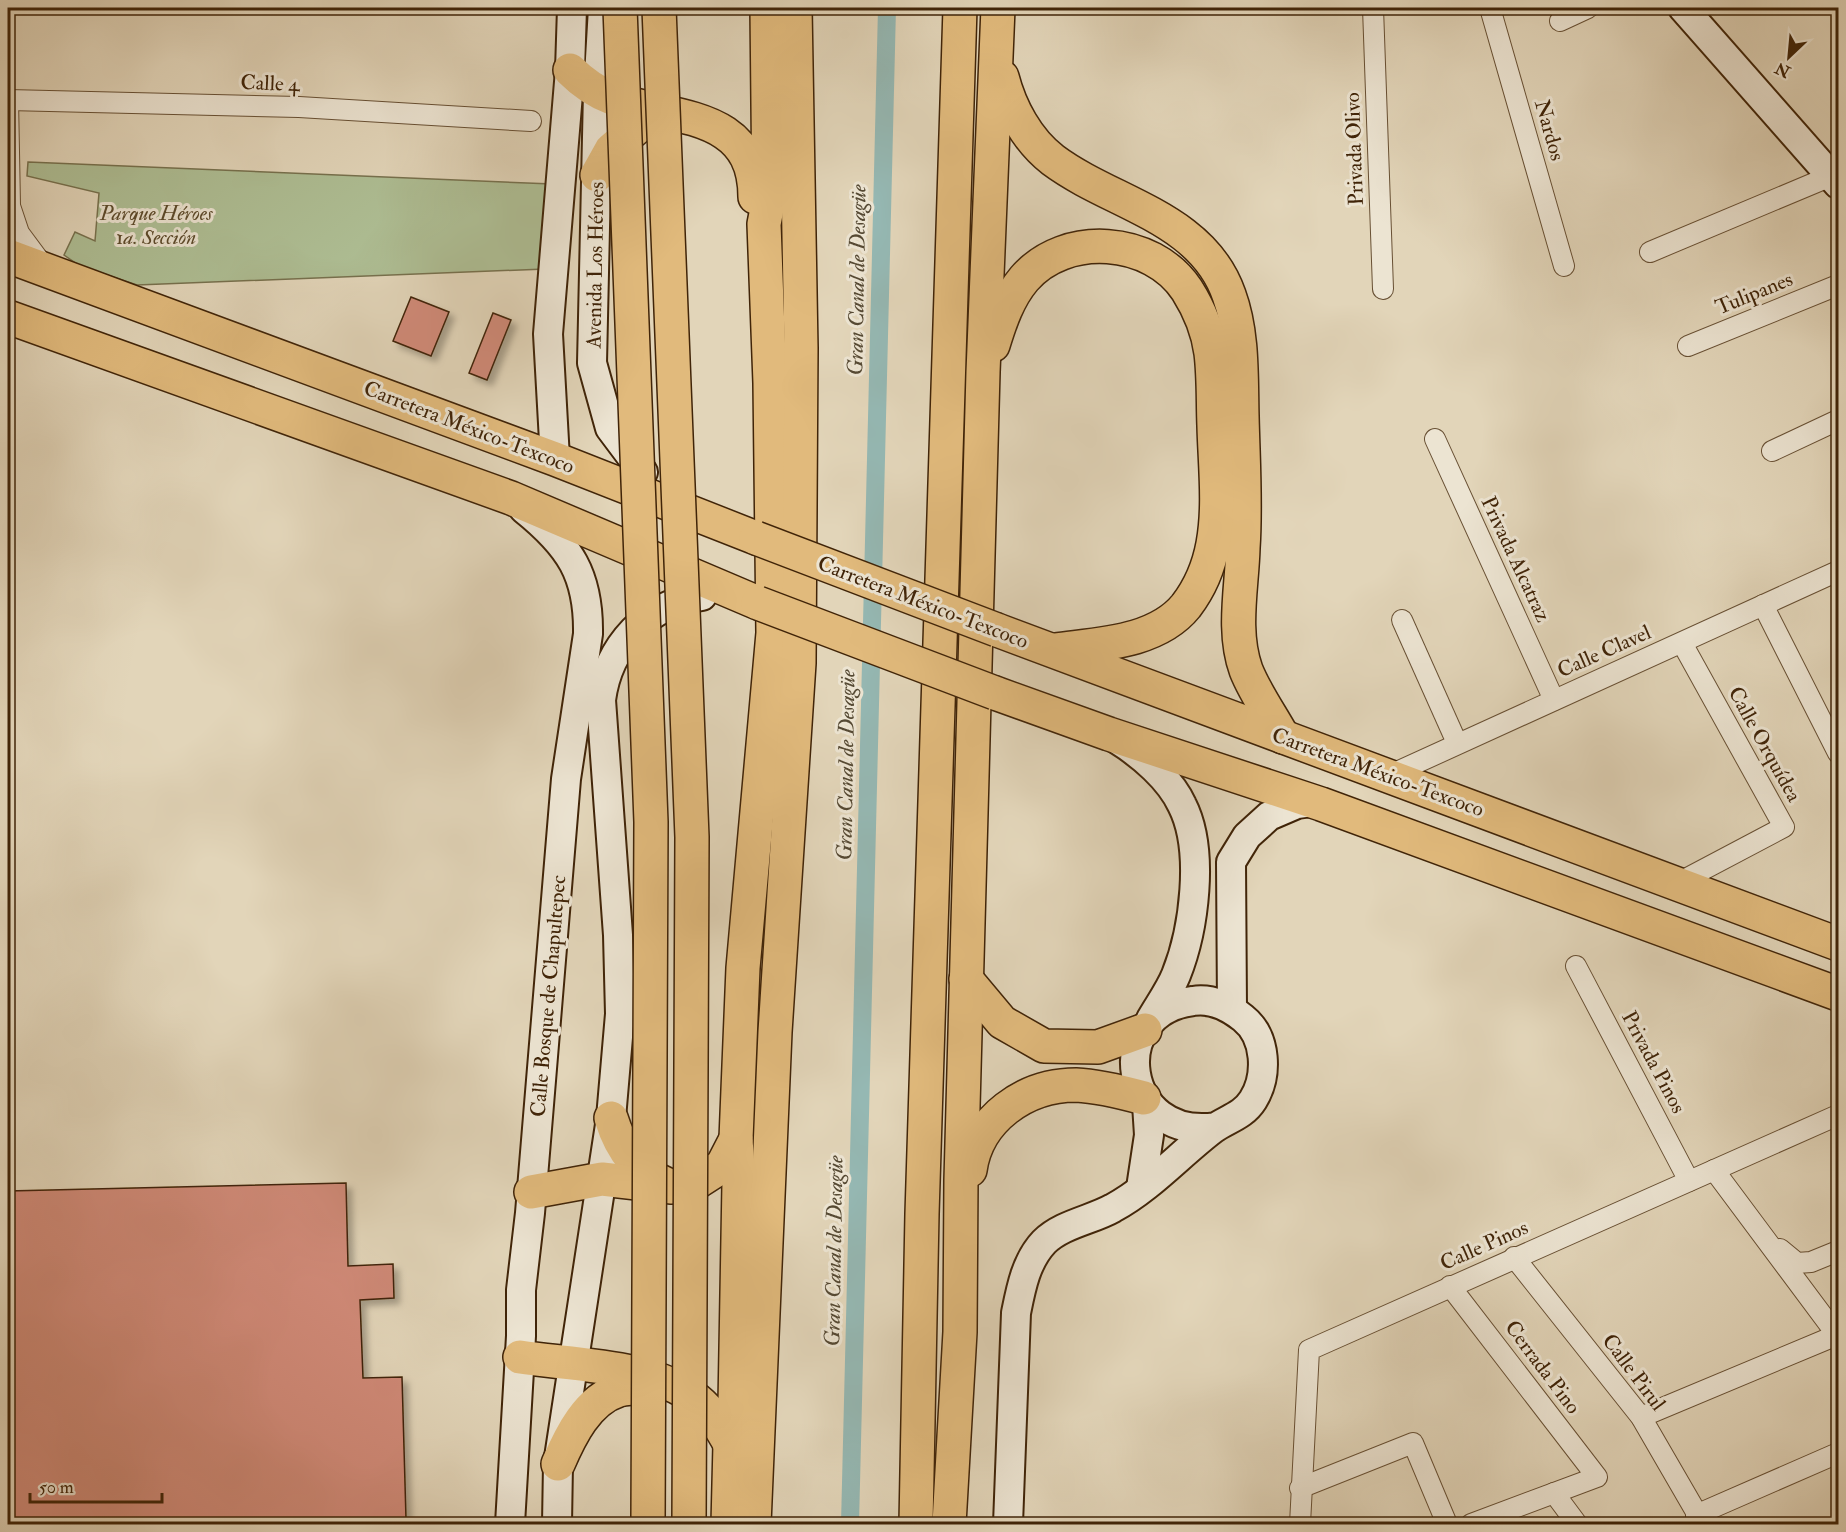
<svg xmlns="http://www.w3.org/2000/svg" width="1846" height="1532" viewBox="0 0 1846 1532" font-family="'IM FELL Double Pica',serif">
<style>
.green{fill:#aebe94;stroke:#77714e;stroke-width:1.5}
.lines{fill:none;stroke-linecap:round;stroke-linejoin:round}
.canal{stroke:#95b8b3;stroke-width:18}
.building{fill:#d08a78;stroke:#402408;stroke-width:1.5;filter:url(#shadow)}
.street-casing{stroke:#685034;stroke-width:22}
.secondary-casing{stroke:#402408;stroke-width:32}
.highway-casing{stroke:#402408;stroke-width:36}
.street{stroke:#ece4d2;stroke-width:20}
.secondary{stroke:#ece4d2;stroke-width:28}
.highway{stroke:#e1ba7c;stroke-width:33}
.highway-bridge-casing{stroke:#402408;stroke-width:36;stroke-linecap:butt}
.highway-bridge{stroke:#e1ba7c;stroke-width:33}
.labels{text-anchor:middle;stroke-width:6;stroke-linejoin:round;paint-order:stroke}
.street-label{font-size:21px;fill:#402408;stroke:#ece4d2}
.park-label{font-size:21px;font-style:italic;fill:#5c4a2b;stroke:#ece4d2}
.water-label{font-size:22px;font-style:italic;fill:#554933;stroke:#ece4d2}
</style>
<defs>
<filter id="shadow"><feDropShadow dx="5.5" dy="5.5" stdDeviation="3" flood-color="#0004"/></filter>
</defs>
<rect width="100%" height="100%" fill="#e2d5b9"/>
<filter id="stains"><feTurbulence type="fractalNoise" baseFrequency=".00333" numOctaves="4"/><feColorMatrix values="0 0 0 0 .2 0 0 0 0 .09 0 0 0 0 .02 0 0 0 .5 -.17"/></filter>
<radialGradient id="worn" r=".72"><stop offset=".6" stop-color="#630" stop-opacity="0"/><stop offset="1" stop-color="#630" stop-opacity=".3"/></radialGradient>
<!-- green -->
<polygon class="green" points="28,162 552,184 545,269 137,285 80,266 64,255 75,232 95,241 99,193 27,176"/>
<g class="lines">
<!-- canal -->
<polyline class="canal" points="850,1524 887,8"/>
</g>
<!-- building -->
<g class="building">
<polygon points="411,297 449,312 431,356 393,341"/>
<polygon points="493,313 511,320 487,380 469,373"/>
<polygon points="346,1183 348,1266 393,1264 394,1298 360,1300 363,1378 402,1377 406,1519 169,1524 8,1524 8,1191"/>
</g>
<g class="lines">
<defs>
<g id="street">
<polyline points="1373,8 1383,289"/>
<polyline points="1490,8 1564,266"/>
<polyline points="1560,21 1588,8"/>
<polyline points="8,98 10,206 19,233 42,264"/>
<polyline points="8,100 299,107 531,121"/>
<polyline points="1650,252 1831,176"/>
<polyline points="1688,346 1838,285"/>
<polyline points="1435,439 1554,700"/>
<polyline points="1772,451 1838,420"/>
<polyline points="1763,605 1838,753"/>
<polyline points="1402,620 1457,743"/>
<polyline points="1388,776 1838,571"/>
<polyline points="1678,883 1784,827 1682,643"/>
<polyline points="1576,966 1689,1181"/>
<polyline points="1780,1249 1797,1263 1811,1262 1838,1251"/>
<polyline points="1514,1257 1641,1417 1703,1524"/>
<polyline points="1450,1286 1597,1477 1471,1524"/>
<polyline points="1641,1417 1837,1335 1714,1170"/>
<polyline points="1300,1488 1413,1443 1447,1524"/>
<polyline points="1554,1493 1577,1524"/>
<polyline points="1696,1515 1838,1453"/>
<polyline points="1300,1524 1309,1350 1838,1115"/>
</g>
<g id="secondary">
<polyline points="603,8 598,92 592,363 610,428 643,472"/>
<polyline points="1683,8 1838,184"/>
<polyline points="555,459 548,334 570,70 572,8"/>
<path d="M1118,740C1142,755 1170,779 1182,805C1205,850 1194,930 1176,975C1170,990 1159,1005 1151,1019"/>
<polyline points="1232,1009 1231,862 1247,836 1269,816 1297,804 1312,802"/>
<polyline points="1141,1188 1149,1135 1147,1104"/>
<path d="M510,1524L521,1336V1290L530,1213L566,779L588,634C589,575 570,546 524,509"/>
<path d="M557,1524L558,1464L611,1118L620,1014L618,935L601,700C608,646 647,604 702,596"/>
<path d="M1008,1524L1016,1313C1021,1288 1026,1261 1044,1242C1062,1224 1092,1220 1113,1208C1150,1188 1180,1154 1213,1129C1227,1119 1243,1116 1253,1100C1268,1076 1267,1037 1243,1018C1228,1006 1211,998 1193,1001C1104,1012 1122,1141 1216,1127"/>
</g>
<g id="highway">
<path d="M570,70C582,82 596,92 612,98C671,120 755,110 755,197"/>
<path d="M1002,77C1010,108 1027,140 1053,160C1112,204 1202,217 1229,295C1243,333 1241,376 1242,416C1243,460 1246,504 1243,548C1242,587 1232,631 1246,670C1255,693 1271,715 1283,737"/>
<polyline points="597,175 611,150 642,123"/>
<polyline points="8,256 555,459 756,538"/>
<polyline points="8,317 511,498 758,603"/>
<path d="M993,345C1000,322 1008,298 1024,279C1065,231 1152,237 1187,290C1199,309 1208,331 1211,353C1214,377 1213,402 1214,426C1215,465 1220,506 1213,544C1209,566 1199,589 1186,606C1156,643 1098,644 1055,650"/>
<polyline points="997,630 1838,944"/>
<polyline points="995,693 1109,734 1321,804 1838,994"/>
<polyline points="966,979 1002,1022 1044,1046 1098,1047 1145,1030"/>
<path d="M611,1118C620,1148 638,1173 668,1185"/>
<path d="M970,1170C977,1119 1025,1085 1076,1085C1099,1086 1122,1092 1144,1098"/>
<polyline points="531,1192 602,1179 672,1187 694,1184 722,1166 736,1139"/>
<path d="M520,1357C573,1365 654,1365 697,1400C712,1412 721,1428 730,1444"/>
<path d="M558,1464C570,1436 587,1400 619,1390C630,1387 644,1388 656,1387"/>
<polyline points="728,1524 730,1444 735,1404 739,1183 736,1139 743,968 773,633 770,383 764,224 769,198 767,8"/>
<polyline points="754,1524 775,1032 799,663 801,348 795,8"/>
<polyline points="916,1524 922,1214 960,8"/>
<polyline points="949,1524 960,1332 961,1180 983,372 998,8"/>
</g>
</defs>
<!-- street casing -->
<use href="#street" class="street-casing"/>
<!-- secondary casing -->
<use href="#secondary" class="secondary-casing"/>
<!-- highway casing -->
<use href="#highway" class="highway-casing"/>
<!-- street -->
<use href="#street" class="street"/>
<!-- secondary -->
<use href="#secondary" class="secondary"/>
<!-- highway -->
<use href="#highway" class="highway"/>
<defs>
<g id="highway-bridge">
<polyline points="620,8 651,822 648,1524"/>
<polyline points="659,8 692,837 689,1524"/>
<polyline points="756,538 997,630"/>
<polyline points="758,603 995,693"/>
</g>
</defs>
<!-- highway-bridge casing -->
<use href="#highway-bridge" class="highway-bridge-casing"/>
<!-- highway-bridge -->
<use href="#highway-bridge" class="highway-bridge"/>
</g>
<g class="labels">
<!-- street labels -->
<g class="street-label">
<text transform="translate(270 83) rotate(2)" y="7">Calle 4</text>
<text transform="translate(1550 130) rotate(74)" y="7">Nardos</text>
<text transform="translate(1354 149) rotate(-92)" y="7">Privada Olivo</text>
<text transform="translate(595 265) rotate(-89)" y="7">Avenida Los Héroes</text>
<text transform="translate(1754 293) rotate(-22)" y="7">Tulipanes</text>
<text transform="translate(469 427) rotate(21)" y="7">Carretera México-Texcoco</text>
<text transform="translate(1516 559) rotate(65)" y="7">Privada Alcatraz</text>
<text transform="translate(923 602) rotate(21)" y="7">Carretera México-Texcoco</text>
<text transform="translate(1604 651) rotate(-24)" y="7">Calle Clavel</text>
<text transform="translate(1765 744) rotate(61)" y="7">Calle Orquídea</text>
<text transform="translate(1378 772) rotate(20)" y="7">Carretera México-Texcoco</text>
<text transform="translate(548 996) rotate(-85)" y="7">Calle Bosque de Chapultepec</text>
<text transform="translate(1654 1062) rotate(62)" y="7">Privada Pinos</text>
<text transform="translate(1484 1245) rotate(-24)" y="7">Calle Pinos</text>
<text transform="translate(1543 1367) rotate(53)" y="7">Cerrada Pino</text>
<text transform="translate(1634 1372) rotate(53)" y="7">Calle Pirul</text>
</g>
<!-- park labels -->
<g class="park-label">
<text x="156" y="220">Parque Héroes<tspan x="156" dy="24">1a. Sección</tspan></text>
</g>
<!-- water labels -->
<g class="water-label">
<text transform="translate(856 280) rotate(-89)" y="8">Gran Canal de Desagüe</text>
<text transform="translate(845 765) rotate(-89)" y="8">Gran Canal de Desagüe</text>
<text transform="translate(833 1251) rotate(-89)" y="8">Gran Canal de Desagüe</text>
</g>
</g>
<!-- margin -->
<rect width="1846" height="1532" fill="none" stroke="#e2d5b9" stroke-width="30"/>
<rect x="9" y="9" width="1828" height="1514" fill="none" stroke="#402408" stroke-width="3"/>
<rect x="15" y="15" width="1816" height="1502" fill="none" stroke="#402408" stroke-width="1.5"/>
<!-- north arrow -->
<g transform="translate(1789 57) rotate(206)" stroke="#ece4d2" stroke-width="4.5" paint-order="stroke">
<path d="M0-4.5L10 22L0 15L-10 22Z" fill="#402408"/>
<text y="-9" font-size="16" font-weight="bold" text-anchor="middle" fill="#402408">N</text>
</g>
<!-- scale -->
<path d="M30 1493v9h132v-9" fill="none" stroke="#402408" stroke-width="3"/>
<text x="39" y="1493" font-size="18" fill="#402408" stroke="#ece4d2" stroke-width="4.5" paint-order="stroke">50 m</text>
<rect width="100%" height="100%" filter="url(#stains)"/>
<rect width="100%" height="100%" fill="url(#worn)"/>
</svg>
